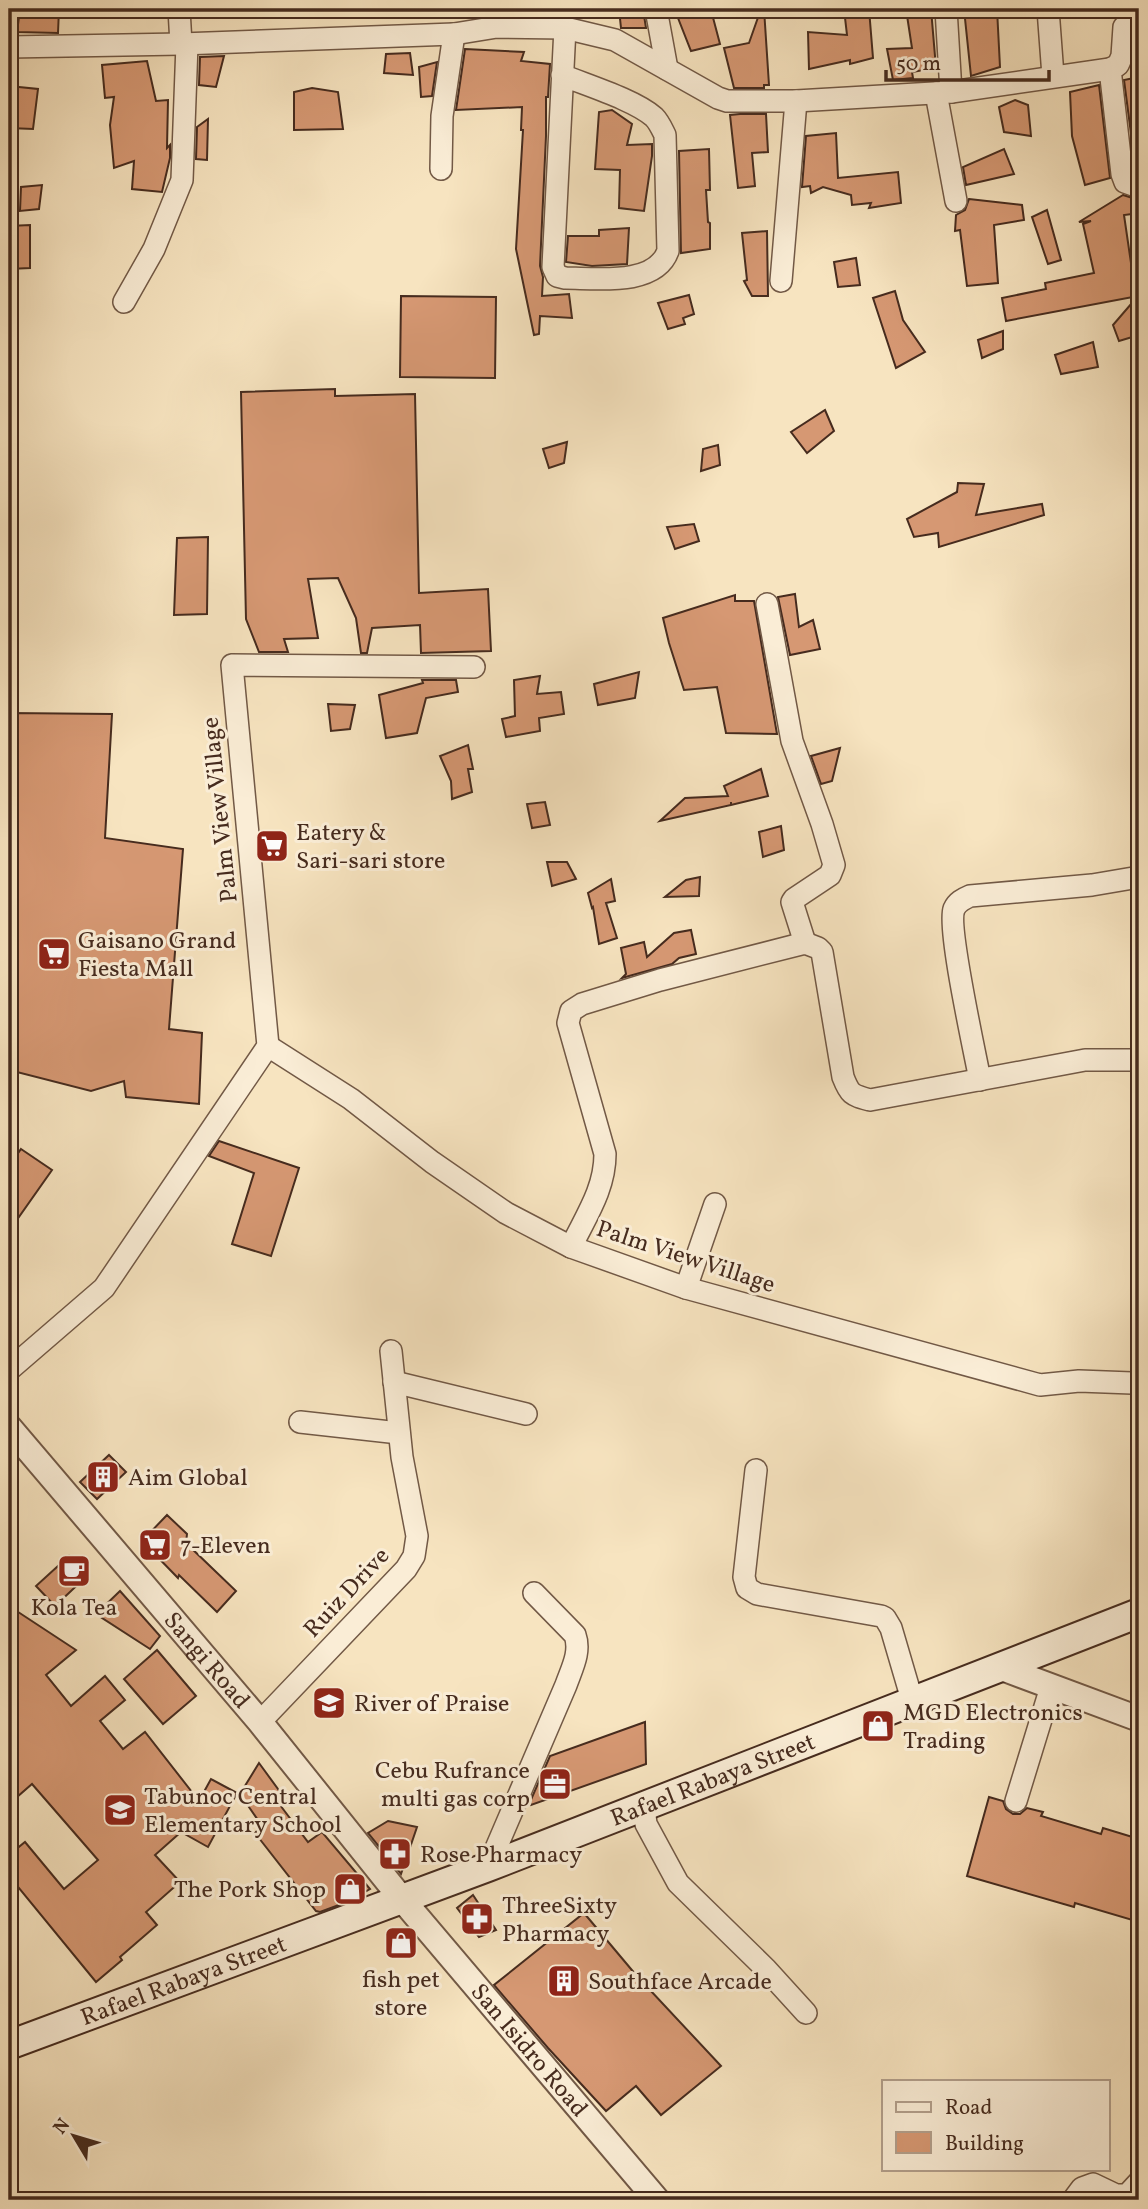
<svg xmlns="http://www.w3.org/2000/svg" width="1148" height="2209" viewBox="0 0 1148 2209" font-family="Vollkorn,serif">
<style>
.building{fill:#d69873;stroke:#462b1e;stroke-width:2}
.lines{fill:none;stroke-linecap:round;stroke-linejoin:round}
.minor-casing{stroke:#725946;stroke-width:24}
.tertiary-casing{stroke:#725946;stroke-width:28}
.secondary-casing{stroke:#462b1e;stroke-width:32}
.minor{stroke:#faedd6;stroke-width:21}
.tertiary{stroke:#faedd6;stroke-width:24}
.secondary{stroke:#faedd6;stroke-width:28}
.labels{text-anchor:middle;stroke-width:6;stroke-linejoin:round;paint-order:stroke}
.street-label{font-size:24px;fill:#462b1e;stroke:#faedd6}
.poi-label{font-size:24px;fill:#462b1e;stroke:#faedd6;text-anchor:start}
</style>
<rect width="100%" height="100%" fill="#f7e4c0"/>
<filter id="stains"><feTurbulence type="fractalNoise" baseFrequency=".00286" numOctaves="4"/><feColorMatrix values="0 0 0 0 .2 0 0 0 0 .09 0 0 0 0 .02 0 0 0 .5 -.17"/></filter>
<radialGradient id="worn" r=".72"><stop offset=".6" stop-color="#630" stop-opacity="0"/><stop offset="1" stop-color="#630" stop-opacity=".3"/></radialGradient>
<!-- building -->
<g class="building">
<polygon points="20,9 59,9 58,33 17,32"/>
<polygon points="619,9 643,9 646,28 621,28"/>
<polygon points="761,9 764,9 769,85 764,85 764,88 734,88 724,48 749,43"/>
<polygon points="844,9 869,9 873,58 850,64 850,60 809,69 808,32 847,35"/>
<polygon points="906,9 931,9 936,68 912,72 913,78 893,80 887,49 912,48"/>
<polygon points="964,9 997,9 1000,67 971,76"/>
<polygon points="711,10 720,44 691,51 678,18"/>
<polygon points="465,49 524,52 521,61 550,64 548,97 546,97 546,136 540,266 543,277 542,296 569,294 572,318 540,316 539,334 534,335 516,249 523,130 521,130 522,107 456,110"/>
<polygon points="410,53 413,75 384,73 386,54"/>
<polygon points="224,56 216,87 199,85 200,57"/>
<polygon points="147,61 156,101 168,100 167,148 170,145 170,158 162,192 132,189 134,161 114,168 110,125 114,97 105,98 102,65"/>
<polygon points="437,62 432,96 421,97 419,67"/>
<polygon points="1139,77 1139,171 1136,172 1124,80"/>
<polygon points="1099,85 1110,178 1085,185 1072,136 1070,92"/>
<polygon points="9,86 38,89 33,129 9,128"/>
<polygon points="312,88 338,92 343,129 294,130 294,92"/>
<polygon points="1015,100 1028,105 1031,136 1004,132 999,107"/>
<polygon points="612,110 632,124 627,145 652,144 652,156 644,211 619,208 620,170 595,169 599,112"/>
<polygon points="740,114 766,114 768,152 752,153 755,186 738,188 730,115"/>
<polygon points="208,119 207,160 196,159 197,127"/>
<polygon points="836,133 838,178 898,172 901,203 869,208 871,203 852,205 851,195 823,187 811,193 810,186 802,187 806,136"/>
<polygon points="709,149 710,190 706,190 708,222 710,223 710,249 681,253 679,151"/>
<polygon points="1004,149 1014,174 966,185 963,167"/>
<polygon points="42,185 39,209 20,211 21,187"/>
<polygon points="1123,195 1139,200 1139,213 1124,215 1131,263 1139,261 1139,335 1119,341 1113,325 1138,296 1006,321 1002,298 1046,289 1045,283 1094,273 1083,224 1091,221 1079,222"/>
<polygon points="969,199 1022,205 1024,220 994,225 998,283 967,286 960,230 955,231 956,215 965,210"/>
<polygon points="1047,210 1061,260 1048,264 1032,217"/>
<polygon points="30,225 30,268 9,269 9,226"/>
<polygon points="629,228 627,264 592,266 566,262 568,236 599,236 599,230"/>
<polygon points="767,231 768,296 752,296 744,281 747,280 742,233"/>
<polygon points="856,258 860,285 838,287 834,262"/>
<polygon points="895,291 903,320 925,352 896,368 873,298"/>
<polygon points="689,295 694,314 683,318 685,324 668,329 658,303"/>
<polygon points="401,296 496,297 495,378 400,377"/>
<polygon points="1003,331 1003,349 982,358 978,340"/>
<polygon points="1093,342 1098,367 1061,374 1055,355"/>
<polygon points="335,389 335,396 415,394 419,593 488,589 491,651 421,653 420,625 372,628 367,653 361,653 356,618 338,578 308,579 318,638 284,639 288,652 259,652 246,619 241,392"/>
<polygon points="825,410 834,431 807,453 791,432"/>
<polygon points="567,442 564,463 549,468 543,449"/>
<polygon points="718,445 720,465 701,471 703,449"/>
<polygon points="958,483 984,484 976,515 1042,504 1044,515 939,547 938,533 914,537 907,519 957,492"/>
<polygon points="694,524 699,541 675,549 667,527"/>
<polygon points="208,537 207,614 174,615 177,538"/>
<polygon points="795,594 799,627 813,620 820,649 790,655 778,597"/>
<polygon points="735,595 735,601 754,601 777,734 726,733 717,687 684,690 669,643 663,618"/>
<polygon points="639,672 635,698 598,705 594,684"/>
<polygon points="540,676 537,694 561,692 564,714 539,718 540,731 506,737 502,719 515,716 514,680"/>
<polygon points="422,680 456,680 458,692 426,698 417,733 386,738 379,695 423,683"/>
<polygon points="328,704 355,705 350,729 331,731"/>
<polygon points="9,713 112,714 105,838 183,849 169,1029 202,1033 199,1104 126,1097 124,1081 91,1091 9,1070"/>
<polygon points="468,745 473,769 468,769 472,792 452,799 451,781 440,756"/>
<polygon points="840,748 832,781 821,784 811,756"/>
<polygon points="761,769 768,796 731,805 731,802 731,805 660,821 685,798 728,796 724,786"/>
<polygon points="545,802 550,825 532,828 527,804"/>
<polygon points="781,826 784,850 763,857 759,832"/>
<polygon points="547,862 567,862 576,879 552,886"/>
<polygon points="700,877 699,896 665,897 686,880"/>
<polygon points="611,879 615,901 606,903 617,938 599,944 593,907 592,908 588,893"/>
<polygon points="691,930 696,954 679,958 672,964 622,978 626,974 621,948 644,942 647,957 674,933"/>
<polygon points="219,1141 299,1168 271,1256 232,1244 254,1173 209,1156"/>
<polygon points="21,1149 52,1170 9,1231 9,1166"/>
<polygon points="109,1455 126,1472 97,1499 80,1482"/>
<polygon points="167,1515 187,1534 186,1543 236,1591 217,1612 179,1575 178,1578 142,1541"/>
<polygon points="69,1556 87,1576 55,1606 36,1586"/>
<polygon points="120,1591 160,1636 150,1649 96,1614"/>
<polygon points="9,1606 76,1650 46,1675 71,1706 105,1676 125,1700 100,1721 123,1749 145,1732 199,1801 211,1779 237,1793 208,1847 181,1832 155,1855 180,1882 146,1912 157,1925 120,1957 122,1960 96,1982 9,1876 9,1855 25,1842 64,1889 98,1860 32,1784 9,1804"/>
<polygon points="157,1650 196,1696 163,1724 124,1679"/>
<polygon points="645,1722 646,1764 531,1805 530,1802 550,1756"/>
<polygon points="259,1763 286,1800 280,1805 308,1842 322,1832 370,1889 347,1902 320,1912 316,1911 255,1833 262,1826 240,1794"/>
<polygon points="989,1797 1003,1801 1006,1809 1013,1814 1020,1814 1027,1808 1043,1812 1041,1816 1101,1834 1103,1828 1139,1839 1139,1922 1075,1903 1074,1907 967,1876"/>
<polygon points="388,1821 417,1827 401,1874 368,1833"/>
<polygon points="473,1895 496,1930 479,1937 457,1908"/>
<polygon points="584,1913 636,1975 721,2066 661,2115 636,2086 606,2111 548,2048 494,1985"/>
</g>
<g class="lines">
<defs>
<g id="minor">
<polyline points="179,9 181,44"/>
<polyline points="656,9 667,69"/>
<polyline points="946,9 951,92"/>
<polyline points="1048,9 1053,76"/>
<polyline points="9,47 181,44 454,34 497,27 565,28 615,40 718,98 727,101 796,101 951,92 1110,69 1118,65 1122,56 1124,27 1131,22 1139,22"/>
<polyline points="1110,69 1122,174 1125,182 1139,187"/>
<path d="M562,75C586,85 635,100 654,117C659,122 662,129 665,135L668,251C655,287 595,278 565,278L557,276L553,267L565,28"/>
<polyline points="936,93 956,201"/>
<polyline points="441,169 442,116 454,34"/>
<polyline points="781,281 796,101"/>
<polyline points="124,302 154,249 182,180 187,44"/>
<polyline points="767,604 792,741 822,824 834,865 830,875 794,899 792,902 805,943"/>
<polyline points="268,1046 351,1099 432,1162 506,1213 571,1247 686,1288 1040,1385 1079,1381 1132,1383 1139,1381"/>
<path d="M980,1080C975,1053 947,927 954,909C957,902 963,899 970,896L1092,885L1139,877"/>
<path d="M571,1247C586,1216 605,1189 605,1154L568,1023L571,1011L582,1004L660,980L805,943L818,948L822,952L843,1077C850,1095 852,1095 870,1100L1085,1060H1139"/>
<polyline points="686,1288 715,1204"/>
<polyline points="9,1370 104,1288 268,1046 232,665 474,667"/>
<polyline points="394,1382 526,1414"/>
<polyline points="300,1422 399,1433"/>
<polyline points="756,1470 744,1577 747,1588 757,1594 881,1616 885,1618 891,1628 913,1703"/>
<polyline points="260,1722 406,1569 414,1556 417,1536 402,1457 391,1351"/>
<polyline points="1016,1801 1051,1687"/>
<polyline points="644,1807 646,1824 678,1883 766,1969 806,2013"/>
<path d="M488,1867L566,1685C572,1668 581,1652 575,1635L534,1593"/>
<polyline points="1073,2200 1082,2188 1093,2184 1116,2195 1127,2195 1139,2182"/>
</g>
<g id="tertiary">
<path id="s1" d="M9,1427L260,1722L401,1898L657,2200"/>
<polyline points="1002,1668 1139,1719"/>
</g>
<g id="secondary">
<path id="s2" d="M9,2045L488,1867L1139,1613"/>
</g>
</defs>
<!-- minor casing -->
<use href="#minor" class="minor-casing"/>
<!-- tertiary casing -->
<use href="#tertiary" class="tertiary-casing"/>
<!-- secondary casing -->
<use href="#secondary" class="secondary-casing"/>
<!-- minor -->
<use href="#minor" class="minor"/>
<!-- tertiary -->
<use href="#tertiary" class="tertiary"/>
<!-- secondary -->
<use href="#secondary" class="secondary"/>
</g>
<!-- icons -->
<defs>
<symbol id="supermarket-square" viewBox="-11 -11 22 22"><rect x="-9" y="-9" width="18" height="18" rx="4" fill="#8f2418" stroke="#faedd6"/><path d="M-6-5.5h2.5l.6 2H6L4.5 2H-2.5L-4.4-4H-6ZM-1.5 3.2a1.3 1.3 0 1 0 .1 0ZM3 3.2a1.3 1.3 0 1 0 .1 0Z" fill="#fff"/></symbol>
<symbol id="building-square" viewBox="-11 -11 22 22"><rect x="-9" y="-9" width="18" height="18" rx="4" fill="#8f2418" stroke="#faedd6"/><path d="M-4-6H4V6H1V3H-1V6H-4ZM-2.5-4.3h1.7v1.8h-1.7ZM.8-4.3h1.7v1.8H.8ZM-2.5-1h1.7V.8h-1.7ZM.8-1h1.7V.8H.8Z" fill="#fff"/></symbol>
<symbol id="cafe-square" viewBox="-11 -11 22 22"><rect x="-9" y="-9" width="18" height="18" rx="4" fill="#8f2418" stroke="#faedd6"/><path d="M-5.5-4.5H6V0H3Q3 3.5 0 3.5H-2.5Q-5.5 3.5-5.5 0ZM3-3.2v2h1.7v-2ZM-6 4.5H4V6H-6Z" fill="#fff"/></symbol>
<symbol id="school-square" viewBox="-11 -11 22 22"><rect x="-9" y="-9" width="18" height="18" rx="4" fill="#8f2418" stroke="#faedd6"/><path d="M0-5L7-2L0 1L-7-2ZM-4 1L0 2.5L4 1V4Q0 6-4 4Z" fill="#fff"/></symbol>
<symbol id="shop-square" viewBox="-11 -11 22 22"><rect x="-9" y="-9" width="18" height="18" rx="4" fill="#8f2418" stroke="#faedd6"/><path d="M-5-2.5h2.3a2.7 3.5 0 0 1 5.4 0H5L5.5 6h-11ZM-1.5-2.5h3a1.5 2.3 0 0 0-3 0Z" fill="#fff"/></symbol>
<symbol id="office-square" viewBox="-11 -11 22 22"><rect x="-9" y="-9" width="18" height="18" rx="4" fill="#8f2418" stroke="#faedd6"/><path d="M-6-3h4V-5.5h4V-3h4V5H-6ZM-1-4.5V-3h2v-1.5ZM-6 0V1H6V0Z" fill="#fff"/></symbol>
<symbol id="pharmacy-square" viewBox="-11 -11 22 22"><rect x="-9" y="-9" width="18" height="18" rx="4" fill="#8f2418" stroke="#faedd6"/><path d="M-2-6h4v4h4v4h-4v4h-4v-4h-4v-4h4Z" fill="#fff"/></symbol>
</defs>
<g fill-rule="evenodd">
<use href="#supermarket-square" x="253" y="827" width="38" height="38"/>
<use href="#supermarket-square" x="35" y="935" width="38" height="38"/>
<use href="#building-square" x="84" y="1458" width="38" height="38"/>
<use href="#supermarket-square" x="136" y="1526" width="38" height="38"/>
<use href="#cafe-square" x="55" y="1552" width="38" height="38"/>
<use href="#school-square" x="310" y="1684" width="38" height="38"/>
<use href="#shop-square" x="859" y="1707" width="38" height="38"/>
<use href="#office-square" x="536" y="1765" width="38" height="38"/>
<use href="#school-square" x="101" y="1791" width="38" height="38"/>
<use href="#pharmacy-square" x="376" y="1835" width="38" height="38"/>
<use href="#shop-square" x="331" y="1870" width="38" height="38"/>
<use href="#pharmacy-square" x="458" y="1900" width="38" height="38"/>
<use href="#shop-square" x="382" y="1924" width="38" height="38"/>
<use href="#building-square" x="545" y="1962" width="38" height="38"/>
</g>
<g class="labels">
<!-- street labels -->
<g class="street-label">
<text transform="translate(219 810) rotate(-96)" y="8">Palm View Village</text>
<text transform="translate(686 1256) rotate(18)" y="8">Palm View Village</text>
<text transform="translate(346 1592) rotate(-47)" y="8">Ruiz Drive</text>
<text dy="8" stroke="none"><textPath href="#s1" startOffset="306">Sangi Road</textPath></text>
<text dy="8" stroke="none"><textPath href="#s2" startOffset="752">Rafael Rabaya Street</textPath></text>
<text dy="8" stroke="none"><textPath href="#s2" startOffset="186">Rafael Rabaya Street</textPath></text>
<text dy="8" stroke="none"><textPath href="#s1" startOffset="812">San Isidro Road</textPath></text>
</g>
<!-- poi labels -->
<g class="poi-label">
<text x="296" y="840">Eatery &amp;<tspan x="296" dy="28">Sari-sari store</tspan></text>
<text x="78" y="948">Gaisano Grand<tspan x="78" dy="28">Fiesta Mall</tspan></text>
<text x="128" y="1485">Aim Global</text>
<text x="180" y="1553">7-Eleven</text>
<text x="74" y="1615" text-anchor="middle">Kola Tea</text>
<text x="354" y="1711">River of Praise</text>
<text x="903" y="1720">MGD Electronics<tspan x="903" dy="28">Trading</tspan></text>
<text x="530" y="1778" text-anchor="end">Cebu Rufrance<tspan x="530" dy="28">multi gas corp</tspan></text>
<text x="144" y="1804">Tabunoc Central<tspan x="144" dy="28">Elementary School</tspan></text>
<text x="420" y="1862">Rose Pharmacy</text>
<text x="326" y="1897" text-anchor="end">The Pork Shop</text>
<text x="502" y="1913">ThreeSixty<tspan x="502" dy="28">Pharmacy</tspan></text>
<text x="401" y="1987" text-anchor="middle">fish pet<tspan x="401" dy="28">store</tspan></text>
<text x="588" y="1989">Southface Arcade</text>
</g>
</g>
<!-- margin -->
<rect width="1148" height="2209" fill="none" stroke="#f7e4c0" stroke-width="35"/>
<rect x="10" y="10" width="1127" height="2188" fill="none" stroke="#462b1e" stroke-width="3.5"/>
<rect x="18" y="18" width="1113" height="2174" fill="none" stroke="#462b1e" stroke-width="2"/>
<!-- legend -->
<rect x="882" y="2080" width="228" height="91" fill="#faedd6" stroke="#b29f8c" stroke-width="2"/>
<rect x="896" y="2102" width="35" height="10" fill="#faedd6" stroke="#b29f8c" stroke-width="2"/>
<text x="945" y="2114" font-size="21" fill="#462b1e">Road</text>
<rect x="896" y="2132" width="35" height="21" fill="#d69873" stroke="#b29f8c" stroke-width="2"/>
<text x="945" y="2150" font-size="21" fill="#462b1e">Building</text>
<!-- north arrow -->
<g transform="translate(74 2136) rotate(308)" stroke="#faedd6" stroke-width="5" paint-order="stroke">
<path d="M0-5L12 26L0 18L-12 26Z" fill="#462b1e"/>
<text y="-10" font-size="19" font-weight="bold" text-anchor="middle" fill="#462b1e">N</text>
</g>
<!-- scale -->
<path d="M886 70v10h163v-10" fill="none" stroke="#462b1e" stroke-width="3.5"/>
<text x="896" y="70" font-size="21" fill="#462b1e" stroke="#faedd6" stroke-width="5" paint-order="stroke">50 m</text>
<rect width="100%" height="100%" filter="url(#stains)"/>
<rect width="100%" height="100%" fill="url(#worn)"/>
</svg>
